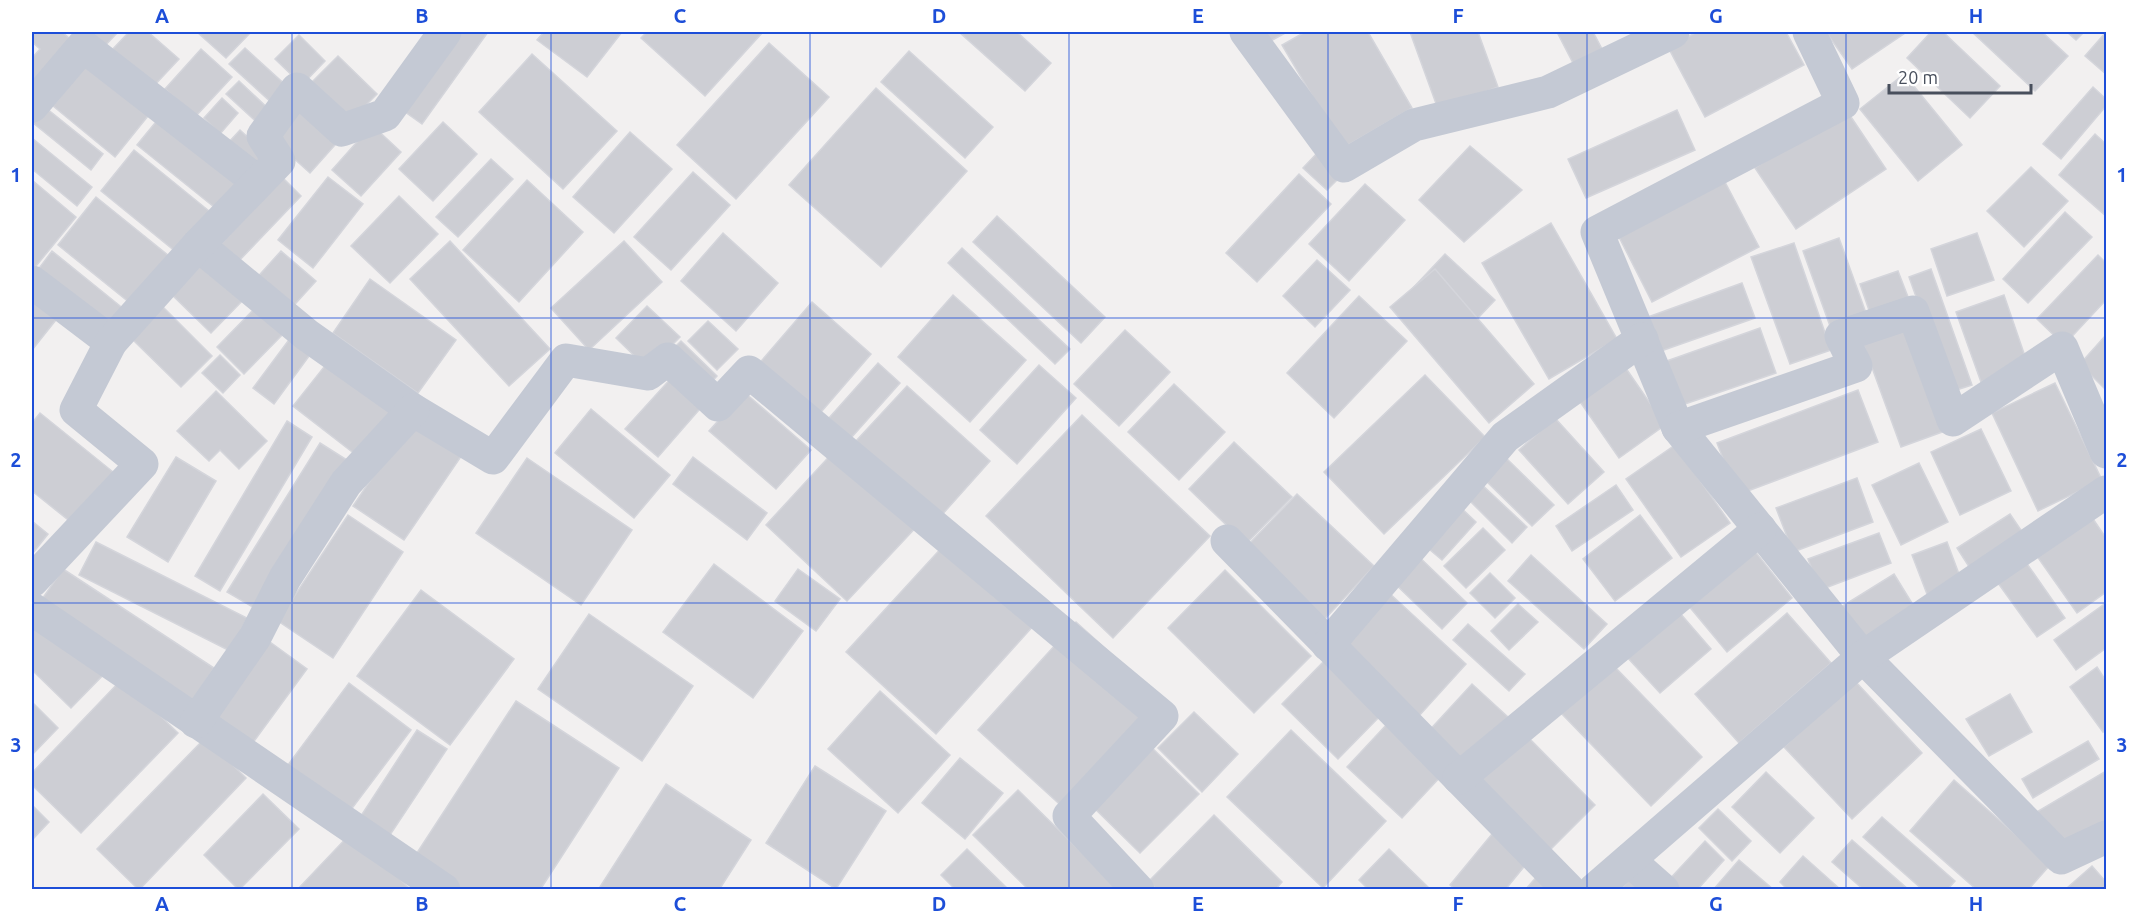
<svg xmlns="http://www.w3.org/2000/svg" width="2138" height="921" viewBox="0 0 2138 921" font-family="Ubuntu,sans-serif">
<style>
.building{fill:#cdced4;stroke:#d4d5db;stroke-width:1.5}
.lines{fill:none;stroke-linecap:round;stroke-linejoin:round}
.minor{stroke:#c4c9d4;stroke-width:33}
.grid{fill:none;stroke:#1d4ed8;stroke-width:1.5;stroke-opacity:0.55}
.neatline{fill:none;stroke:#1d4ed8;stroke-width:2}
.grid-label{font-size:20px;text-anchor:middle;font-weight:bold;fill:#1d4ed8}
</style>
<rect width="100%" height="100%" fill="#f2f0f0"/>
<!-- building -->
<g class="building">
<polygon points="32,32 62,32 76,44 32,92 32,58 40,49 32,42"/>
<polygon points="79,32 118,32 100,51"/>
<polygon points="129,32 148,32 179,59 151,89 110,52"/>
<polygon points="197,32 251,32 226,58"/>
<polygon points="455,32 488,32 422,124 401,109"/>
<polygon points="544,32 622,32 587,77 537,40"/>
<polygon points="647,32 763,32 705,96 641,38"/>
<polygon points="959,32 1017,32 1051,63 1025,91"/>
<polygon points="1258,32 1287,32 1265,44"/>
<polygon points="1305,32 1368,32 1412,108 1343,148 1282,45"/>
<polygon points="1410,32 1478,32 1498,87 1438,109"/>
<polygon points="1557,32 1593,32 1602,49 1573,63"/>
<polygon points="1697,32 1786,32 1804,65 1705,117 1668,47"/>
<polygon points="1826,32 1903,32 1905,33 1852,69"/>
<polygon points="1931,32 1943,32 2000,86 1970,118 1907,58"/>
<polygon points="1972,32 2042,32 2068,56 2035,91"/>
<polygon points="2067,32 2084,32 2076,40"/>
<polygon points="2106,32 2106,74 2085,56"/>
<polygon points="299,35 325,61 302,85 275,59"/>
<polygon points="769,43 829,97 736,199 677,145"/>
<polygon points="245,48 289,88 274,105 229,64"/>
<polygon points="201,49 232,77 196,116 165,89"/>
<polygon points="909,51 993,127 965,158 881,82"/>
<polygon points="532,54 617,131 563,189 479,112"/>
<polygon points="94,55 156,106 115,157 53,106"/>
<polygon points="338,56 377,94 344,127 305,89"/>
<polygon points="1904,74 1962,145 1918,181 1860,109"/>
<polygon points="239,81 273,113 261,126 226,94"/>
<polygon points="2093,87 2106,99 2106,106 2061,159 2043,144"/>
<polygon points="876,88 967,171 881,267 789,185"/>
<polygon points="222,98 238,113 220,134 204,118"/>
<polygon points="301,101 342,137 310,173 270,137"/>
<polygon points="41,104 103,154 91,170 32,122"/>
<polygon points="1845,108 1886,169 1796,229 1755,168"/>
<polygon points="1677,110 1695,150 1586,198 1568,159"/>
<polygon points="164,112 250,183 224,215 137,145"/>
<polygon points="443,122 477,154 433,201 399,169"/>
<polygon points="372,125 401,152 361,196 332,170"/>
<polygon points="240,130 269,157 257,170 228,143"/>
<polygon points="630,132 672,169 614,233 573,197"/>
<polygon points="2095,134 2106,144 2106,216 2059,175"/>
<polygon points="32,138 92,187 77,206 32,169"/>
<polygon points="1470,146 1522,190 1464,242 1419,200"/>
<polygon points="134,150 214,215 181,256 101,191"/>
<polygon points="1320,150 1344,173 1327,190 1303,168"/>
<polygon points="491,159 513,179 458,237 436,217"/>
<polygon points="2031,167 2068,201 2024,247 1987,211"/>
<polygon points="693,172 730,205 671,270 634,237"/>
<polygon points="1299,174 1331,204 1257,282 1226,253"/>
<polygon points="328,177 363,204 313,268 278,240"/>
<polygon points="283,178 301,196 237,263 219,246"/>
<polygon points="32,180 76,217 32,271"/>
<polygon points="527,180 583,232 519,302 463,250"/>
<polygon points="1725,182 1759,247 1652,302 1619,237"/>
<polygon points="1365,184 1405,220 1349,281 1309,244"/>
<polygon points="399,196 438,234 390,283 351,246"/>
<polygon points="96,197 174,260 135,307 58,245"/>
<polygon points="2065,212 2092,237 2028,303 2003,279"/>
<polygon points="997,216 1105,317 1081,343 973,242"/>
<polygon points="1551,223 1617,339 1549,379 1482,263"/>
<polygon points="723,233 778,283 736,331 681,281"/>
<polygon points="1977,233 1994,280 1947,296 1931,249"/>
<polygon points="1839,238 1866,313 1830,326 1803,251"/>
<polygon points="450,241 550,349 509,386 410,279"/>
<polygon points="624,241 662,282 589,350 551,308"/>
<polygon points="1794,243 1831,350 1790,364 1751,257"/>
<polygon points="962,248 1070,349 1055,364 948,263"/>
<polygon points="52,251 130,314 114,333 37,271"/>
<polygon points="281,251 316,281 287,313 252,283"/>
<polygon points="201,253 246,297 211,333 166,289"/>
<polygon points="1445,254 1495,300 1445,353 1396,306"/>
<polygon points="2098,255 2106,263 2106,300 2064,345 2037,319"/>
<polygon points="1317,260 1350,290 1315,327 1283,296"/>
<polygon points="1435,269 1534,384 1489,423 1390,307"/>
<polygon points="1931,269 1972,385 1950,392 1909,277"/>
<polygon points="1898,271 1910,302 1871,316 1860,284"/>
<polygon points="370,279 456,340 418,393 333,333"/>
<polygon points="1742,283 1755,318 1661,351 1648,317"/>
<polygon points="32,294 59,316 32,350"/>
<polygon points="953,295 1026,360 970,422 898,357"/>
<polygon points="2004,295 2028,365 1981,382 1956,312"/>
<polygon points="1359,296 1407,341 1334,418 1287,373"/>
<polygon points="812,302 871,354 816,418 757,366"/>
<polygon points="260,303 288,329 244,374 217,347"/>
<polygon points="647,306 680,337 648,369 616,338"/>
<polygon points="163,307 212,356 181,387 132,339"/>
<polygon points="708,321 738,349 717,370 688,341"/>
<polygon points="1907,327 1945,431 1901,447 1863,343"/>
<polygon points="1760,328 1776,373 1676,407 1661,363"/>
<polygon points="1125,330 1170,372 1119,426 1074,384"/>
<polygon points="294,333 315,348 274,404 253,388"/>
<polygon points="2106,335 2106,390 2080,364"/>
<polygon points="681,341 717,376 705,389 668,354"/>
<polygon points="220,355 240,375 223,393 202,373"/>
<polygon points="328,362 395,413 360,458 293,406"/>
<polygon points="878,363 900,383 851,438 829,418"/>
<polygon points="1623,364 1665,425 1619,458 1576,396"/>
<polygon points="1039,365 1076,398 1017,464 980,430"/>
<polygon points="674,375 705,403 658,457 625,429"/>
<polygon points="1425,375 1485,437 1384,534 1324,472"/>
<polygon points="2055,383 2102,480 2038,511 1992,413"/>
<polygon points="1174,384 1225,432 1179,480 1128,432"/>
<polygon points="907,386 990,461 940,517 856,441"/>
<polygon points="1858,390 1878,442 1737,495 1717,443"/>
<polygon points="216,391 267,441 239,469 220,450 209,461 177,431"/>
<polygon points="744,392 811,450 776,489 709,431"/>
<polygon points="591,409 670,475 634,518 555,453"/>
<polygon points="40,413 118,476 77,527 32,491 32,423"/>
<polygon points="1082,415 1210,536 1113,638 986,516"/>
<polygon points="1555,418 1604,472 1568,504 1519,450"/>
<polygon points="411,420 462,455 404,540 353,506"/>
<polygon points="287,421 312,437 220,591 195,576"/>
<polygon points="1981,429 2011,491 1960,515 1931,452"/>
<polygon points="1234,442 1292,497 1246,544 1189,489"/>
<polygon points="320,443 347,460 256,609 227,592"/>
<polygon points="1675,445 1730,523 1681,557 1626,479"/>
<polygon points="837,448 920,523 847,601 766,525"/>
<polygon points="1504,456 1554,505 1532,526 1483,478"/>
<polygon points="176,457 216,481 168,562 127,537"/>
<polygon points="693,457 767,513 747,540 673,484"/>
<polygon points="527,458 632,530 581,605 476,533"/>
<polygon points="1919,463 1948,522 1901,545 1872,485"/>
<polygon points="1857,478 1873,522 1793,552 1776,508"/>
<polygon points="1478,481 1527,527 1512,543 1464,495"/>
<polygon points="1616,485 1633,510 1572,551 1556,526"/>
<polygon points="1297,494 1374,566 1323,621 1245,548"/>
<polygon points="1459,506 1476,522 1442,560 1423,544"/>
<polygon points="2089,513 2106,538 2106,592 2077,613 2034,552"/>
<polygon points="2010,514 2027,539 1973,573 1957,548"/>
<polygon points="348,515 403,552 333,658 278,621"/>
<polygon points="1640,515 1672,558 1615,601 1583,559"/>
<polygon points="32,521 48,534 32,554"/>
<polygon points="1483,528 1505,550 1466,588 1444,566"/>
<polygon points="1879,533 1891,563 1820,590 1808,559"/>
<polygon points="96,542 247,618 230,651 79,575"/>
<polygon points="1947,542 1962,582 1927,594 1912,555"/>
<polygon points="945,544 1034,625 936,734 846,652"/>
<polygon points="1750,545 1792,598 1727,652 1683,599"/>
<polygon points="1415,553 1467,603 1442,629 1390,579"/>
<polygon points="1531,555 1607,624 1584,649 1508,581"/>
<polygon points="2023,558 2065,618 2037,637 1995,579"/>
<polygon points="714,564 803,631 753,698 663,632"/>
<polygon points="63,569 214,668 192,702 40,602"/>
<polygon points="798,569 840,599 816,631 775,601"/>
<polygon points="1225,570 1311,656 1254,713 1168,628"/>
<polygon points="1490,573 1515,598 1495,618 1470,593"/>
<polygon points="1894,574 1915,608 1863,641 1841,607"/>
<polygon points="421,590 514,659 450,745 357,676"/>
<polygon points="1387,591 1466,664 1418,717 1338,644"/>
<polygon points="2106,603 2106,648 2076,670 2054,640"/>
<polygon points="1518,604 1538,622 1509,650 1491,631"/>
<polygon points="1679,612 1711,649 1660,693 1627,657"/>
<polygon points="1787,613 1831,663 1739,743 1695,694"/>
<polygon points="589,614 693,686 642,761 538,689"/>
<polygon points="32,619 107,671 71,708 32,670"/>
<polygon points="1076,622 1166,703 1067,811 978,730"/>
<polygon points="1468,624 1525,674 1509,691 1453,640"/>
<polygon points="270,642 307,669 249,748 211,721"/>
<polygon points="1327,658 1384,712 1338,759 1282,704"/>
<polygon points="1612,664 1702,757 1651,806 1561,713"/>
<polygon points="2097,667 2106,681 2106,729 2103,732 2070,687"/>
<polygon points="122,679 178,733 81,833 32,785 32,773"/>
<polygon points="1855,681 1922,753 1852,819 1784,747"/>
<polygon points="349,683 411,730 344,819 282,773"/>
<polygon points="1472,684 1508,717 1462,767 1426,734"/>
<polygon points="880,691 950,755 898,813 828,749"/>
<polygon points="2010,694 2032,732 1989,756 1966,719"/>
<polygon points="516,701 619,768 540,890 453,890 411,862"/>
<polygon points="32,702 58,728 32,755"/>
<polygon points="1194,712 1238,754 1202,792 1158,748"/>
<polygon points="1388,723 1443,774 1402,818 1347,767"/>
<polygon points="417,730 447,749 386,841 357,822"/>
<polygon points="1291,730 1386,821 1323,888 1227,797"/>
<polygon points="1523,732 1595,805 1546,854 1474,782"/>
<polygon points="205,738 246,778 139,890 97,849"/>
<polygon points="1145,741 1199,794 1140,853 1086,800"/>
<polygon points="2088,741 2099,759 2033,798 2022,779"/>
<polygon points="960,758 1003,793 965,839 922,803"/>
<polygon points="815,766 886,811 836,889 766,843"/>
<polygon points="2106,771 2106,821 2057,850 2035,813"/>
<polygon points="1766,772 1814,818 1780,853 1732,807"/>
<polygon points="1954,780 2050,865 2028,890 1977,890 1910,831"/>
<polygon points="666,784 751,840 719,890 598,890"/>
<polygon points="1018,790 1116,886 1113,890 1029,890 973,835"/>
<polygon points="263,794 299,829 239,890 204,855"/>
<polygon points="32,805 49,822 32,840"/>
<polygon points="1718,809 1751,841 1732,861 1699,828"/>
<polygon points="1214,815 1282,882 1275,890 1157,890 1149,881"/>
<polygon points="1882,817 1955,881 1947,890 1923,890 1863,837"/>
<polygon points="352,832 411,890 297,890"/>
<polygon points="1492,834 1527,863 1505,890 1456,890 1450,885"/>
<polygon points="1852,840 1909,890 1864,890 1832,862"/>
<polygon points="1705,841 1724,860 1697,890 1673,890 1666,883"/>
<polygon points="967,849 1009,890 956,890 941,875"/>
<polygon points="1389,849 1431,890 1369,890 1359,880"/>
<polygon points="1803,856 1841,890 1788,890 1780,882"/>
<polygon points="1739,860 1774,890 1713,890"/>
<polygon points="2092,866 2106,882 2106,890 2069,890 2067,888"/>
<polygon points="1539,874 1557,890 1525,890"/>
<polygon points="1635,874 1650,890 1620,890"/>
</g>
<g class="lines">
<!-- minor -->
<g class="minor">
<polyline points="1246,32 1344,166 1414,125 1548,92 1673,32"/>
<polyline points="1809,32 1843,103 1597,232 1678,428 1863,657 2061,858 2106,837"/>
<polyline points="32,106 83,46 258,182"/>
<polyline points="198,245 307,335 413,410 493,458 566,360 648,374 668,359 718,405 749,372 1162,716 1069,816 1138,890"/>
<polyline points="32,282 111,342"/>
<polyline points="1678,428 1856,366 1841,336 1913,312 1953,420 2062,348 2106,452"/>
<polyline points="1227,541 1569,890"/>
<polyline points="32,581 142,464 76,410 111,342 198,245 279,161 263,136 297,89 342,130 385,115 445,32"/>
<polyline points="32,609 444,890"/>
<polyline points="1328,645 1505,437 1642,339"/>
<polyline points="196,722 255,637 285,578 346,483 413,410"/>
<polyline points="1459,778 1760,529"/>
<polyline points="1629,860 1663,890"/>
<polyline points="1594,890 1863,657 2106,492"/>
</g>
</g>
<!-- grid -->
<path class="grid" d="M292,32V890M551,32V890M810,32V890M1069,32V890M1328,32V890M1587,32V890M1846,32V890M32,318H2106M32,603H2106"/>
<!-- border -->
<rect width="2138" height="921" fill="none" stroke="#ffffff" stroke-width="66"/>
<!-- scale -->
<path d="M1889 84v9h142v-9" fill="none" stroke="#484f5c" stroke-width="3"/>
<text x="1898" y="84" font-size="18" fill="#484f5c" stroke="#ffffff" stroke-width="4.5" paint-order="stroke">20 m</text>
<rect x="33" y="33" width="2072" height="855" class="neatline"/>
<g class="grid-label">
<text x="162" y="23">A</text>
<text x="422" y="23">B</text>
<text x="680" y="23">C</text>
<text x="939" y="23">D</text>
<text x="1198" y="23">E</text>
<text x="1458" y="23">F</text>
<text x="1716" y="23">G</text>
<text x="1976" y="23">H</text>
<text x="16" y="182">1</text>
<text x="2122" y="182">1</text>
<text x="16" y="467">2</text>
<text x="2122" y="467">2</text>
<text x="16" y="752">3</text>
<text x="2122" y="752">3</text>
<text x="162" y="911">A</text>
<text x="422" y="911">B</text>
<text x="680" y="911">C</text>
<text x="939" y="911">D</text>
<text x="1198" y="911">E</text>
<text x="1458" y="911">F</text>
<text x="1716" y="911">G</text>
<text x="1976" y="911">H</text>
</g>
</svg>
